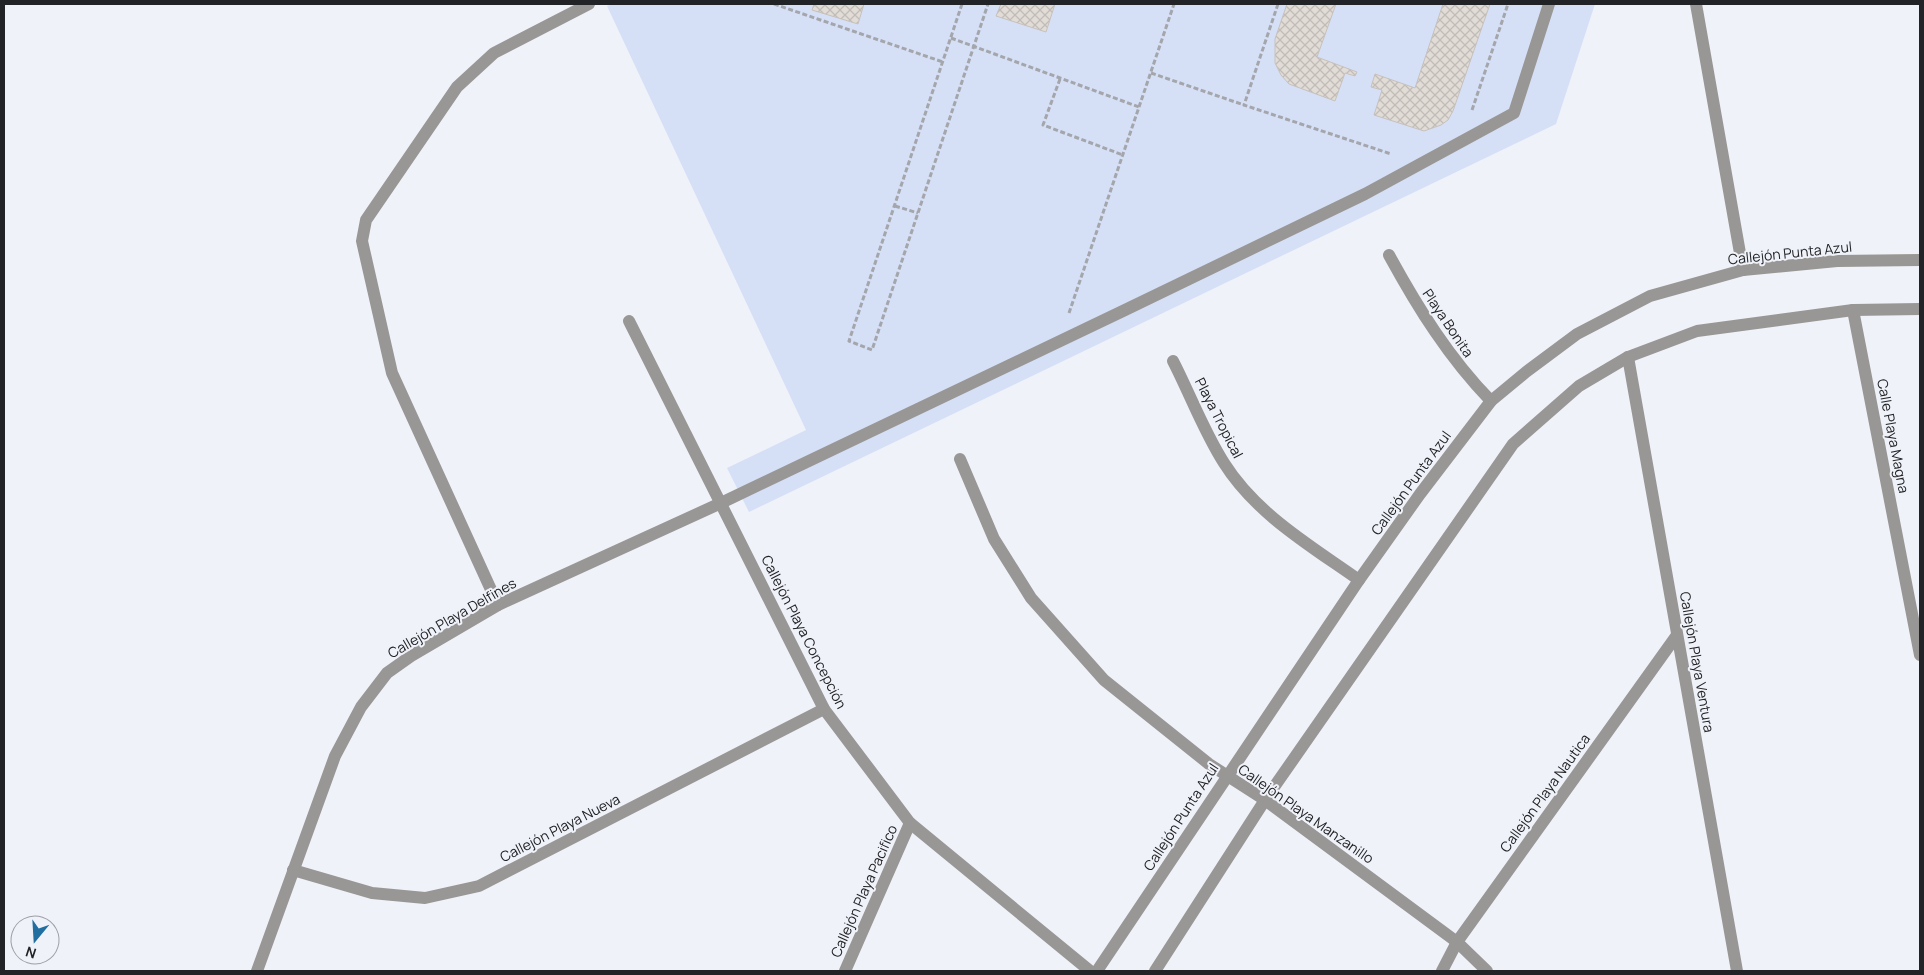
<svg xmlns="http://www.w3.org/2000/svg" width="1924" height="975" viewBox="0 0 1924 975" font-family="Manrope,sans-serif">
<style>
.garden{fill:#d5e0f7}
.building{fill:url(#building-cross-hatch);stroke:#c7c1bc}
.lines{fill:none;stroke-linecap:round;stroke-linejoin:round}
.path{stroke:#a4a6ac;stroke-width:3;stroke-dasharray:5 2.5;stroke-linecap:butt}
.minor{stroke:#999795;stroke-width:12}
.labels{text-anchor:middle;stroke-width:4;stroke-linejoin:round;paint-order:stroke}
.street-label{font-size:14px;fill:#222326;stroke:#eff2f9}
</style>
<defs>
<pattern id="building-cross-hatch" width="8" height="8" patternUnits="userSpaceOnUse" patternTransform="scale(1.25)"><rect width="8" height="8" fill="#e2dcd7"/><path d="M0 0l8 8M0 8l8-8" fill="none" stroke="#c2bcb8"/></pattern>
</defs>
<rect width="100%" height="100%" fill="#eff2f9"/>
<!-- garden -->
<polygon class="garden" points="612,4 1595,4 1556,124 749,512 727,468 806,430 607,6"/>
<!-- building -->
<g class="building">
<polygon points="814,4 864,4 858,24 812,10"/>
<polygon points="1001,4 1055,4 1046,32 996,16"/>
<polygon points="1287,4 1336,4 1317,57 1357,72 1355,76 1345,73 1335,101 1289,84 1281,75 1275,63 1275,39"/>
<polygon points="1443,4 1490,4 1453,111 1448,120 1441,125 1424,131 1374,115 1382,90 1371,87 1375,74 1415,88"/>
</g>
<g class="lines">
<!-- path -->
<g class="path">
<polyline points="774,4 943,62"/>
<polyline points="962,4 849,341 872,350 988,4"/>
<polyline points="1278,4 1244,105 1391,154"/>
<polyline points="951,38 1139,107"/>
<polyline points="1151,73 1244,105"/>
<polyline points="1060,79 1043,125 1123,155"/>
<polyline points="1472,110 1508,4"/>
<polyline points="895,206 918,213"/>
<polyline points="1069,313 1174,4"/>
</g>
<!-- minor -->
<g class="minor">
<polyline points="1696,4 1743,270"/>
<path d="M1389,255C1418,308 1449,358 1491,401"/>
<polyline points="1853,310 1920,655"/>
<polyline points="629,321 824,709 910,823 1090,971"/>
<polyline points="1628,357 1737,971"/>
<path d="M1173,361C1190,394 1204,432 1224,463C1256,514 1311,546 1359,580"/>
<polyline points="960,459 994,539 1031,598 1104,680 1209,764 1265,800 1457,942 1487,971"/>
<polyline points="498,605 392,373 362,241 366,220 457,87 494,53 589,4"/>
<polyline points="293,870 372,893 425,898 479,886 824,709"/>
<polyline points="257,971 335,756 361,707 387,673 411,656 498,605 721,503 1125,310 1365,194 1514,113 1549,4"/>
<polyline points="845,971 910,823"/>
<polyline points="1097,971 1359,580 1420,494 1491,401 1526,372 1577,334 1650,296 1743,270 1837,261 1920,260"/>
<polyline points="1155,971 1265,800 1513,444 1579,386 1628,357 1697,331 1853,310 1920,309"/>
<polyline points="1442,971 1457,942 1677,635"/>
</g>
</g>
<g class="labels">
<!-- street labels -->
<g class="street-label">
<text transform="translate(1790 253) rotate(-6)" y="5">Callejón Punta Azul</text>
<text transform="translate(1448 323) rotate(56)" y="5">Playa Bonita</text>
<text transform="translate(1219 418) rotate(63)" y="5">Playa Tropical</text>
<text transform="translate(1893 436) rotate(79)" y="5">Calle Playa Magna</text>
<text transform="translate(1411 483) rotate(-54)" y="5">Callejón Punta Azul</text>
<text transform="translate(452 618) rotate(-30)" y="5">Callejón Playa Delfines</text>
<text transform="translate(804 632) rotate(63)" y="5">Callejón Playa Concepción</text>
<text transform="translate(1697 662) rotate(80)" y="5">Callejón Playa Ventura</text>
<text transform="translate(1545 793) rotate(-54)" y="5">Callejón Playa Nautica</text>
<text transform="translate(1306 814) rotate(35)" y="5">Callejón Playa Manzanillo</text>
<text transform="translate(1181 817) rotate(-57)" y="5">Callejón Punta Azul</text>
<text transform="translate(560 828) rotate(-27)" y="5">Callejón Playa Nueva</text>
<text transform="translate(864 891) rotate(-66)" y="5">Callejón Playa Pacifico</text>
</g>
</g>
<!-- border -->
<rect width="1924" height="975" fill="none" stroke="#222326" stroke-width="10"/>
<!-- north arrow -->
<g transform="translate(35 940) rotate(198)"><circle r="24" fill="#eff2f9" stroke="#9d9fa5"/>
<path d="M0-4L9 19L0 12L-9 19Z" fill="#216fa1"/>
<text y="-8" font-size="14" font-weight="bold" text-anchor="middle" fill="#222326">N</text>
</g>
</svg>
